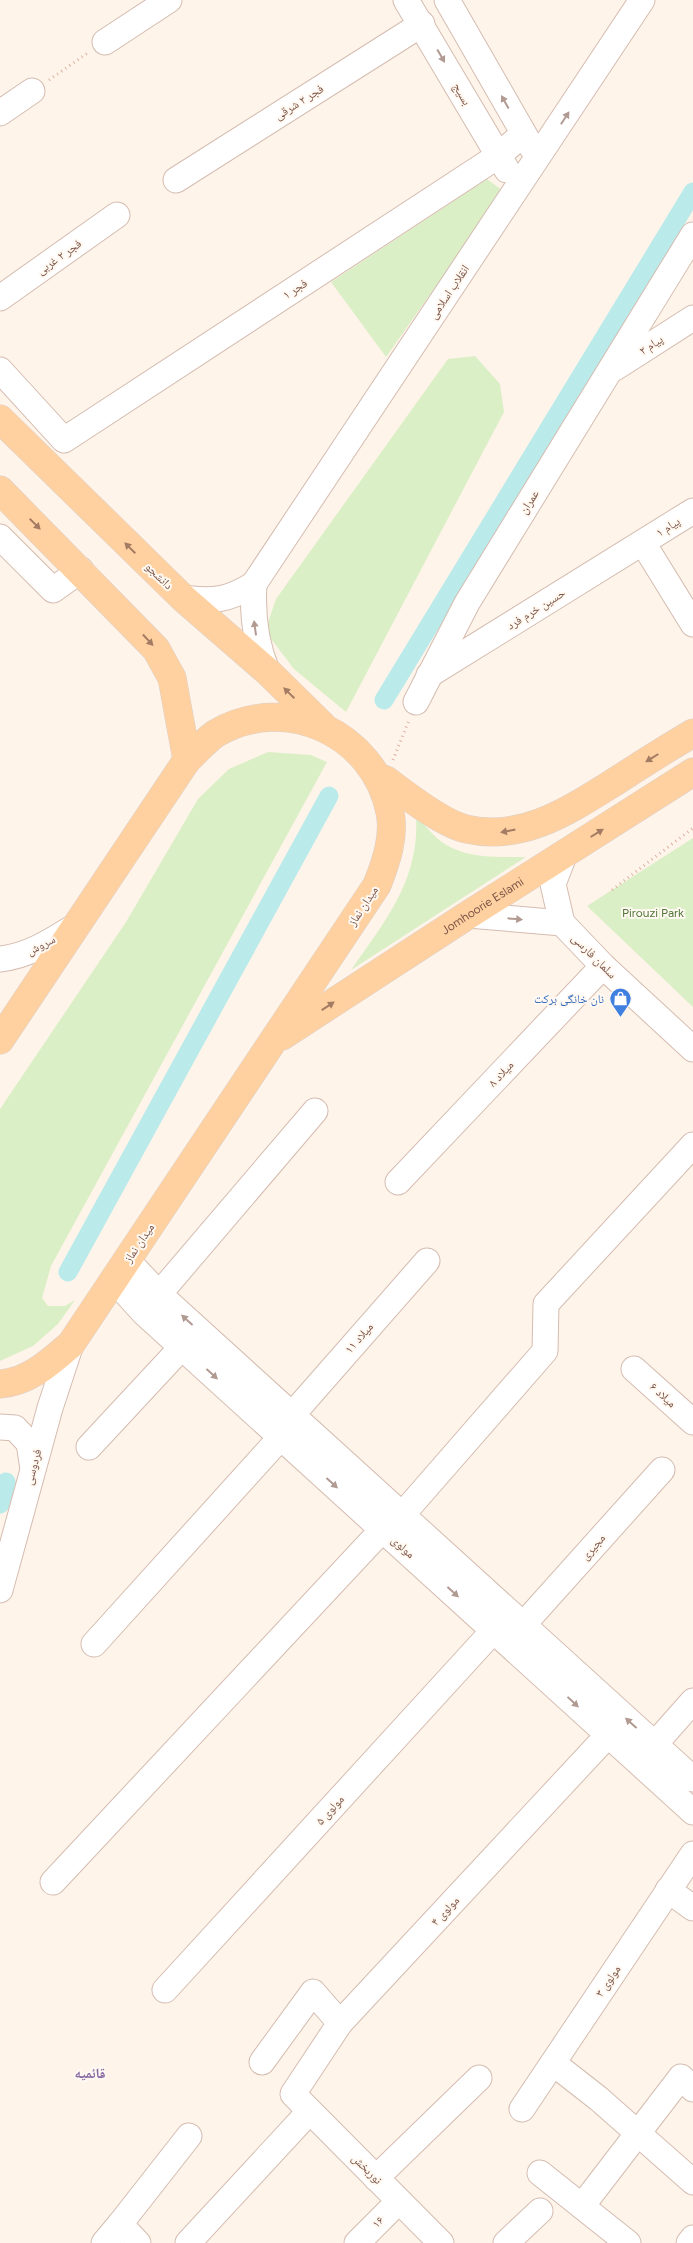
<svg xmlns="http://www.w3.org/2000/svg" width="693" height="2243" viewBox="0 0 693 2243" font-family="Figtree,'Noto Naskh Arabic',sans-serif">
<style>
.green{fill:#dbefc6}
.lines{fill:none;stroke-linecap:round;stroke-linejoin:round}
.canal{stroke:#bbeaeb;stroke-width:19}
.minor-casing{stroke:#d5bcb0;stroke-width:27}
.major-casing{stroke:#dbd0cc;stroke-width:29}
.path{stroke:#ddb1a0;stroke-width:3;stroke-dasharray:1 4;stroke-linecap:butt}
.minor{stroke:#fff;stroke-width:25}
.major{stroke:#ffd1a0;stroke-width:28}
.oneway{fill:#b19a92}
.oneway2{fill:#a47b63}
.labels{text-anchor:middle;stroke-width:4;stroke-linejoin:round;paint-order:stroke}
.street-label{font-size:12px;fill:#7d5649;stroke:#fff9f2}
.park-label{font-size:12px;fill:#53773b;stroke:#fff9f2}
.shop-label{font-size:12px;fill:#366cbe;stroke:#fff9f2;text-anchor:end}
.neighbourhood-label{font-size:14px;font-weight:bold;fill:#8566a0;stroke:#fff9f2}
</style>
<rect width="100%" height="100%" fill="#fef4ea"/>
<!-- green -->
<g class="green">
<polygon points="487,179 503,191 386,357 331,282"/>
<polygon points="475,356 500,384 504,412 346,712 294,669 265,631 276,599 448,359"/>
<polygon points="268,752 311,755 327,762 51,1266 42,1298 48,1306 65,1306 75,1300 58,1324 33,1346 0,1361 0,1109 126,922 198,799 229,769"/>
<path d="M416,816C423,823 430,832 438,839C462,859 496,857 526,857L351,970C386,920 420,879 416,816Z"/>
<polygon points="693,838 693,1007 587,906"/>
</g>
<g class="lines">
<!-- canal -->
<g class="canal">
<polyline points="384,700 693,192"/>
<polyline points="68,1272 329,796"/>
<polyline points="0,1504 6,1482"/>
</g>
<defs>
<g id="minor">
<polyline points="406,0 507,170"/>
<polyline points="447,0 532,148"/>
<polyline points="105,42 169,0"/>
<polyline points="0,113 32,91"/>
<polyline points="176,180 422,24"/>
<polyline points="0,298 117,215"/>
<polyline points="615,368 693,318"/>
<polyline points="0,370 64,440 498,156 523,134"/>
<polyline points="0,537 53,590 81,570"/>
<polyline points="643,543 693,624"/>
<path d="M254,584C252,615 255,642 267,671"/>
<path d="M183,598C213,602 229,600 254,584L642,0"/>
<polyline points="429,675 693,511"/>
<polyline points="416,702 467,603 693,235"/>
<polyline points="468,915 562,923"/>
<polyline points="562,923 603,966 693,1049"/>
<polyline points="562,923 553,884 565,853"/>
<path d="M0,959C29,956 53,940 77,925"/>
<polyline points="398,1182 603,966"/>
<polyline points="127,1260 159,1294 693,1779"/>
<polyline points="114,1280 144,1313 693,1812"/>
<polyline points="148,1307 315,1111"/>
<polyline points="634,1369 693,1422"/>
<polyline points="292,1415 427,1261"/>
<polyline points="0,1427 15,1428 29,1443 33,1469"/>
<polyline points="89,1447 182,1347"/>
<polyline points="402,1515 545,1351 546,1304 693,1145"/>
<polyline points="0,1590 50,1408 71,1344"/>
<polyline points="523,1625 662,1470"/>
<polyline points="94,1644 281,1437"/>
<polyline points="654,1745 693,1701"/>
<polyline points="53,1882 383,1529"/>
<polyline points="668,1890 693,1908"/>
<polyline points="165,1990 494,1630"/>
<polyline points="262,2062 313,1992 340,2023"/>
<polyline points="553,2063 599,2099 693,2182"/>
<polyline points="522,2109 693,1854"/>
<polyline points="540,2173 628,2243"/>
<polyline points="376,2178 479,2078"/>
<polyline points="582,2206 681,2077 693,2089"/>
<polyline points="104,2243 120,2224"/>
<polyline points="138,2243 120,2224 189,2136"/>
<polyline points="188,2243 309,2112"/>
<polyline points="357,2243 399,2201"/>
<polyline points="441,2243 293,2094 340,2023 608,1735"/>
<polyline points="506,2243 540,2211"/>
<polyline points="689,2243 693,2238"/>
</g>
<g id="major">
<polyline points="0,419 183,598 267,671 323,726"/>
<polyline points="0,490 156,649 172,678 187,760"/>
<path d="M378,777L386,780C406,795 442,823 466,829C522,842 568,811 613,783C639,766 666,749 693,733"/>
<path id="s1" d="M282,1036L468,915L693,772"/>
<path d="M0,1040L187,760C196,752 205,741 215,734C285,692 374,733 390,812C395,837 386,862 377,885L71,1344C50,1362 29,1382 0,1384"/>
</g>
</defs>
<!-- minor casing -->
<use href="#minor" class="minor-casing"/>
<!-- major casing -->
<use href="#major" class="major-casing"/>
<!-- path -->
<g class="path">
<polyline points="49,80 89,52"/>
<polyline points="393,760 409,720"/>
<polyline points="612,890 693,828"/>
</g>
<!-- minor -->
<use href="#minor" class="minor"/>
<!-- major -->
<use href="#major" class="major"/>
</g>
<!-- one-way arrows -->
<defs><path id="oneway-solid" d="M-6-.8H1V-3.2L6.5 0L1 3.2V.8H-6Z" transform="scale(1.25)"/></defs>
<g class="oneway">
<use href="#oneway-solid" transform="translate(441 56) rotate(60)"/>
<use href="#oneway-solid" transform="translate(505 102) rotate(-119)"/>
<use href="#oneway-solid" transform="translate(565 118) rotate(-57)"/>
<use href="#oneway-solid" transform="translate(255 628) rotate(-98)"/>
<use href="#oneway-solid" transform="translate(515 919) rotate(5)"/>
<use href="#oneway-solid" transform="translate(187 1320) rotate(-138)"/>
<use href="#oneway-solid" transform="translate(212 1374) rotate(42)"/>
<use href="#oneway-solid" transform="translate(332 1483) rotate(42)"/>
<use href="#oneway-solid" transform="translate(453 1592) rotate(42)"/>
<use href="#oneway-solid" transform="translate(573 1702) rotate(43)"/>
<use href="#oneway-solid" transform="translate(631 1723) rotate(-138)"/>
</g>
<g class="oneway2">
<use href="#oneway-solid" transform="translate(35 524) rotate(45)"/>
<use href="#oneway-solid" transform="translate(130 548) rotate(-135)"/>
<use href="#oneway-solid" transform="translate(148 640) rotate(47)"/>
<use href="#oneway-solid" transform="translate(289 693) rotate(-136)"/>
<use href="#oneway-solid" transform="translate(652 758) rotate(148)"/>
<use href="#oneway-solid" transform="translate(508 831) rotate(169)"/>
<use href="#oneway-solid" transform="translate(597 833) rotate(-32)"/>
<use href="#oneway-solid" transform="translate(328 1006) rotate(-33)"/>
</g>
<!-- icons -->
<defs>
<symbol id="shop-pin" viewBox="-11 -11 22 30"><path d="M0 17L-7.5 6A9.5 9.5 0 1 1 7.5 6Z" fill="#3f7fe0" stroke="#fff9f2"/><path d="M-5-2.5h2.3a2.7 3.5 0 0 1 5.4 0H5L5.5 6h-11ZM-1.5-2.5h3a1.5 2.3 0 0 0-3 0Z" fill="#fff"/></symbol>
</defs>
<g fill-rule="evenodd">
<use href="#shop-pin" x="608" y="986" width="25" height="34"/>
</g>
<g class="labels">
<!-- street labels -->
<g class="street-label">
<text transform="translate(462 94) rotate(60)" y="4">بسیج</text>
<text transform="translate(299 102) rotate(-32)" y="4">فجر ۲ شرقی</text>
<text transform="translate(59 257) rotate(-35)" y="4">فجر ۲ غربی</text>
<text transform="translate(295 289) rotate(-33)" y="4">فجر ۱</text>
<text transform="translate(449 292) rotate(-56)" y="4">انقلاب اسلامی</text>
<text transform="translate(651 345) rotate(-33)" y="4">پیام ۲</text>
<text transform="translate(529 502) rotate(-58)" y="4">عمران</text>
<text transform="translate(668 527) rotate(-33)" y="4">پیام ۱</text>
<text transform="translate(159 576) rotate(44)" y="4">دانشجو</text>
<text transform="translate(536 609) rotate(-32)" y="4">حسین خرم فرد</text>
<text transform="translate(363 906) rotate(-57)" y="4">میدان نماز</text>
<text dy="4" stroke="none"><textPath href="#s1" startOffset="239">Jomhoorie Eslami</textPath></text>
<text transform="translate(41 945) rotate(-27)" y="4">سروش</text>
<text transform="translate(594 956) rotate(45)" y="4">سلمان فارسی</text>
<text transform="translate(501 1074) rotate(-47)" y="4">میلاد ۸</text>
<text transform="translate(139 1243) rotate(-56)" y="4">میدان نماز</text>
<text transform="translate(359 1338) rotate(-49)" y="4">میلاد ۱۱</text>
<text transform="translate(663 1395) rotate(42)" y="4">میلاد ۶</text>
<text transform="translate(33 1467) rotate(-75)" y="4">فردوسی</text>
<text transform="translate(403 1547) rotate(42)" y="4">مولوی</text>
<text transform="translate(593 1547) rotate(-48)" y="4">مجیری</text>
<text transform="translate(330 1810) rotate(-48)" y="4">مولوی ۵</text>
<text transform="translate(445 1911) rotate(-47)" y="4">مولوی ۴</text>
<text transform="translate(608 1981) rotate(-56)" y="4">مولوی ۳</text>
<text transform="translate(367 2169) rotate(45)" y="4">نوربخش</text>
<text transform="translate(378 2222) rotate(-45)" y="4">۱۶</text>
</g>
<!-- park labels -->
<g class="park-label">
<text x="653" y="917">Pirouzi Park</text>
</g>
<!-- shop labels -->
<g class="shop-label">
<text x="604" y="1003">نان خانگی برکت</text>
</g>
<!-- neighbourhood labels -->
<g class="neighbourhood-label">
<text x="90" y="2078">قائمیه</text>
</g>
</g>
</svg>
